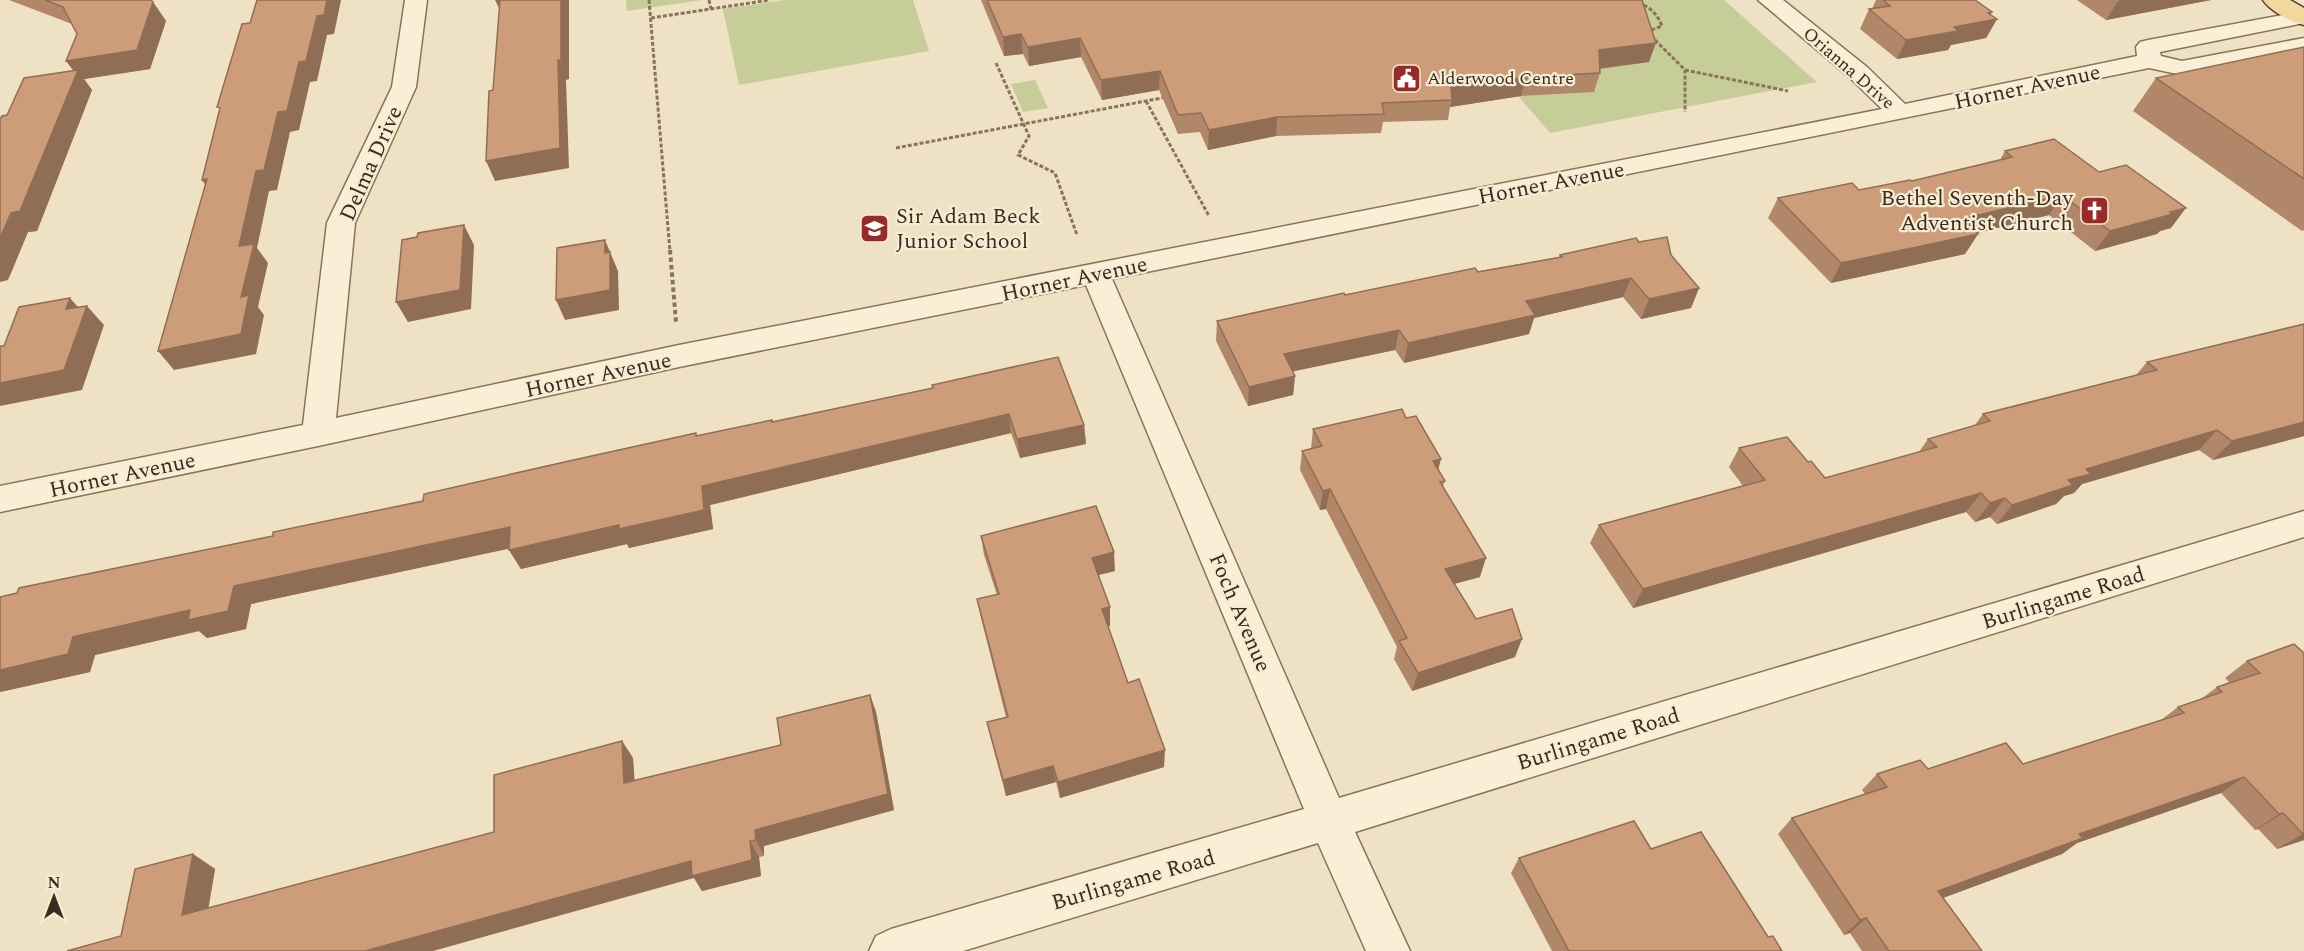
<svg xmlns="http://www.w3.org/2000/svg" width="2304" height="951" viewBox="0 0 2304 951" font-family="Spectral,serif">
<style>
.green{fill:#c6cd98}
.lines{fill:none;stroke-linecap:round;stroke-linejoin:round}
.minor-casing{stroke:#89745a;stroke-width:3}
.primary-casing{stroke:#57422e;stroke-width:3}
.path-far1{stroke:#89745a;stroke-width:3;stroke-dasharray:4 2;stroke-linecap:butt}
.path{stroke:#89745a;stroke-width:4;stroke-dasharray:4.5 3;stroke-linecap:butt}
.minor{fill:#f9efd7;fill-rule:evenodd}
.primary{fill:#f2d89c;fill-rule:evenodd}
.wall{fill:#b08768}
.shaded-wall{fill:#906e55}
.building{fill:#cd9d79;stroke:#906e55;stroke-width:1.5}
.labels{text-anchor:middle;stroke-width:4.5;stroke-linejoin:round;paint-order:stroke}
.far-street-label{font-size:18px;fill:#392c1e;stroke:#f6ecd4}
.far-poi-label{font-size:18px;fill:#392c1e;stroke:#f6ecd4;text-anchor:start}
.street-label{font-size:22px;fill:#392c1e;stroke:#f6ecd4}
.poi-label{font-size:22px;fill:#392c1e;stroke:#f6ecd4;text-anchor:end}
</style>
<rect width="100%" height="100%" fill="#efe2c4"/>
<!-- green -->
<g class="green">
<polygon points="626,0 702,0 627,11"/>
<polygon points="785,0 913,0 929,51 739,85 723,9"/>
<polygon points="1436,0 1724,0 1817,82 1550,133"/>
<polygon points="1035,80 1048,108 1023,112 1011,84"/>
</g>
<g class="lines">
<defs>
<polygon id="minor" points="405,0 427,0 416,87 355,223 336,418 679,345 1882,109 1849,77 1758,0 1783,0 1867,67 1905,104 2137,56 2136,47 2140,42 2148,40 2304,11 2304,23 2160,52 2161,56 2182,61 2304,38 2304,52 2182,75 2149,68 1112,279 1339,798 2304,511 2304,537 1355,832 1410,951 1366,951 1318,843 963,951 869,951 876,936 891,929 1304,809 1086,285 679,367 318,446 0,512 0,486 303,425 327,223 392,87"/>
<path id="primary" d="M2263,0H2290L2304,8V25C2291,22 2270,11 2263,0Z"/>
</defs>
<!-- minor casing -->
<use href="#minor" class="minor-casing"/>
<!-- primary casing -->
<use href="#primary" class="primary-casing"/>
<!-- path-far1 -->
<g class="path-far1">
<polyline points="649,0 670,252"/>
<polyline points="709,0 711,9"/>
<path d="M1638,3C1650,6 1658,15 1662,26L1649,31V34L1685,70V112"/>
<polyline points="651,18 770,0"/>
<polyline points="996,63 1029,136 1018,155 1055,173 1077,235"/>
<polyline points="1685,70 1788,91"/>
<polyline points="1146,101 1209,216"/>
<polyline points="896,148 1167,97"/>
</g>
<!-- path -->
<polyline class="path" points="670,250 676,322"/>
<!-- minor -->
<use href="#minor" class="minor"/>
<!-- primary -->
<use href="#primary" class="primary"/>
</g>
<!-- wall -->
<g class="wall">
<polygon points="9,0 151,0 153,2 166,21 150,69 84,79 92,90 37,231 28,232 8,280 74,71 66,61 77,34 72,24"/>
<polygon points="981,0 1642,0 1649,62 1600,69 1600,73 1594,92 1521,96 1450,107 1448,120 1383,122 1381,133 1276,136 1208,150 1200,132 1178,134 1159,90 1102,100 1081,57 1029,66 1023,54 1004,56"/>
<polygon points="1876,0 1975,0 1990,15 1997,19 1986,38 1951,45 1948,50 1897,59 1860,29 1869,9 1872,9"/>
<polygon points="2077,0 2211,0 2106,20"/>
<polygon points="2304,47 2304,230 2302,231 2133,111 2156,78"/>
<polygon points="2005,151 2171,228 2160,231 2157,234 2095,251 2049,215 1977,233 1978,234 1965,254 1831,283 1768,218 1778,198 1859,190 1912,181 2000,160"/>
<polygon points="1639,242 1671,255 1699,288 1691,308 1641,319 1623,297 1534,318 1529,334 1404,363 1395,350 1293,371 1295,376 1293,395 1248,406 1216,341 1217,321 1345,295 1559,257 1560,255"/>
<polygon points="2304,324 2304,436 2213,460 2199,450 2082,484 2074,493 2064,496 2056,504 1997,524 1990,517 1975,522 1966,512 1633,608 1590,543 1599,525 1743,486 1729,467 1739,448 1808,462 1825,478 1919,452 1928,439 1975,425 1983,414 2136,375 2147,362"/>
<polygon points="933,388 1084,425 1086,444 1020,458 1011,433 710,505 713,529 629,548 627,544 521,569 509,550 509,548 251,604 246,629 207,638 199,631 95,655 90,672 0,692 273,536 772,420 773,422"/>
<polygon points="1406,418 1445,481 1443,486 1480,577 1454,584 1476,619 1515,657 1412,691 1394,659 1397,647 1326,509 1320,510 1300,470 1302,451 1311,449 1313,429"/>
<polygon points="981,536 1115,571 1098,575 1110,607 1110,626 1108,626 1128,683 1164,767 1060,798 1056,782 1006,796 991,739 987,722 1006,717 981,618 977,599 997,595 984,555"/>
<polygon points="2304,653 2304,840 2277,849 2258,829 2255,830 2221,793 2077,843 2062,854 1943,898 1982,951 1862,951 1850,933 1844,935 1778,834 1792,818 1865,794 1862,790 1877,774 1928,769 2023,764 2161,720 2178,707 2201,699 2217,687 2229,682 2225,678 2247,661"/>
<polygon points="870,695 876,712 894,810 764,846 764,856 759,857 761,876 702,891 694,878 121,936 193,854 215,869 208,908 494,832 622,741 633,758 634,781 781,745"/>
<polygon points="1651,849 1768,937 1782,951 1552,951 1511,873 1519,858"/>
</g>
<!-- shaded-wall -->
<g class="shaded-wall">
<polygon points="327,0 341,0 334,34 327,35 317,81 310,82 299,130 290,132 277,190 269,191 257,248 268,263 258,307 264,315 256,354 174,370 158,351 239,246 256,171 278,112 317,16"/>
<polygon points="495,0 505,0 500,10"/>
<polygon points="561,0 569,0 569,79 566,80 569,168 495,181 486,161 558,60"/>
<polygon points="2123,0 2211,0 2106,20 2118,1"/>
<polygon points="153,2 166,21 150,69 84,79 92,90 37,231 28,232 8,280 0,282 0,238 76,74 66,61"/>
<polygon points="1992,12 1987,21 1997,19 1986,38 1951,45 1948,50 1897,59 1906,40 1954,27"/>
<polygon points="1021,34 1023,54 1004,56 1003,37"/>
<polygon points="1080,38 1081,57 1029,66 1028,47"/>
<polygon points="1656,43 1649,62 1594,69 1599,50"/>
<polygon points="1160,71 1159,90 1102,100 1101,80"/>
<polygon points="1526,77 1521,96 1450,107 1452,100 1451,88"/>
<polygon points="1277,117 1276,136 1208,150 1209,130"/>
<polygon points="207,179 216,200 202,180"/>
<polygon points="2062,195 2049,215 1949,240 1962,219"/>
<polygon points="2186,208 2171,228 2160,231 2157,234 2095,251 2110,231"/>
<polygon points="464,225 474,245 471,309 408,322 396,302"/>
<polygon points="1978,234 1965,254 1831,283 1841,263"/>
<polygon points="605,240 618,271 619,310 565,320 556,300 605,253"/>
<polygon points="1631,278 1623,297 1534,318 1529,334 1404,363 1408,343 1526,301"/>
<polygon points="1699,288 1691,308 1641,319 1649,299"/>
<polygon points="70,298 84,314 87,306 104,325 82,390 0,406 0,383 66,309"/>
<polygon points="1399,330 1395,350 1281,374 1284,354"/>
<polygon points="1295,376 1293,395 1248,406 1249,387"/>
<polygon points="1009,414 1011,433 710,505 713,529 629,548 627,544 521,569 509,550 702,486"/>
<polygon points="2304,422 2304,436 2213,460 2232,441"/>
<polygon points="1084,425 1086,444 1020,458 1017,439"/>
<polygon points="2217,430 2199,450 2082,484 2074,493 2064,496 2056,504 1997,524 2012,505 2068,480 2086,469"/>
<polygon points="1441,459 1436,478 1433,461"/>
<polygon points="1330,489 1326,509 1320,510 1323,491"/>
<polygon points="1981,493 1966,512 1633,608 1643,589"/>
<polygon points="2005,498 1990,517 1975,522 1990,503"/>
<polygon points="510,527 522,546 251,604 246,629 207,638 199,631 95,655 90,672 0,692 0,670 73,637 234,586"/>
<polygon points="1114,552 1115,571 1094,576 1092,558"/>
<polygon points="1486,558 1480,577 1439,588 1445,569"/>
<polygon points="1110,607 1110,626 1103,628 1102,609"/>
<polygon points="1522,639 1515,657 1412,691 1418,673"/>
<polygon points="870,695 876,712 894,810 764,846 764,856 756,840 755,830"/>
<polygon points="622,741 633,758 636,800 624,783"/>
<polygon points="1165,750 1164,767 1060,798 1058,782"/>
<polygon points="1053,766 1056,782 1006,796 1003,780"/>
<polygon points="2244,777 2221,793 2077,843 2062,854 1921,906 1938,891 2079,834"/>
<polygon points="2283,813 2258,829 2255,830 2279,814"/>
<polygon points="2304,833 2304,840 2277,849"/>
<polygon points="750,841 759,857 761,876 702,891 694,878 433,951 365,951"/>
<polygon points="193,854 215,869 205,929 182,915"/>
<polygon points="1866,918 1850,933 1844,935 1860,920"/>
</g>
<!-- building -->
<g class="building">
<polygon points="45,0 151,0 153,2 137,50 66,61 77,34 63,7"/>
<polygon points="257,0 327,0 324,15 317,16 306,61 299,62 287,111 278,112 264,170 256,171 239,246 254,244 241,297 249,295 241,334 158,351 207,179 202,180 220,108 217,107 242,24 250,23"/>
<polygon points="500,0 561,0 561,60 558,60 560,148 486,161 489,91 493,90"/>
<polygon points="987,0 1642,0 1656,43 1599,50 1600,73 1526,77 1451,88 1452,100 1382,103 1384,114 1277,117 1209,130 1201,113 1178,115 1160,71 1101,80 1080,38 1028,47 1021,34 1003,37"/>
<polygon points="1883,0 1975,0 1992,12 1988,13 1997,19 1954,27 1958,31 1906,40 1869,9 1890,6"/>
<polygon points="2304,47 2304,179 2156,78"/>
<polygon points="78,70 20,211 11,213 0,238 0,119 2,116 7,115 24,78"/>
<polygon points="2054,139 2099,172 2126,165 2186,208 2170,212 2173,214 2110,231 2062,195 1962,219 1978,234 1841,263 1778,198 1852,183 1859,190 1910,180 1912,181 2012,157 2005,151"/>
<polygon points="464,225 460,290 396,302 402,240 417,237 418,233"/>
<polygon points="1667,237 1671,255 1699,288 1649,299 1631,278 1526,301 1535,315 1408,343 1399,330 1284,354 1295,376 1249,387 1217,321 1344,293 1345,295 1475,268 1478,272 1562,257 1560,255 1636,238 1639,242"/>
<polygon points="605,240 605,253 610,252 610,290 556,300 557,248"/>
<polygon points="70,298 66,309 87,306 64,370 0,383 0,346 4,346 19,307"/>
<polygon points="2304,324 2304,422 2232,441 2217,430 2086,469 2091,474 2068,480 2073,485 2012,505 2005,498 1990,503 1981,493 1643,589 1599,525 1765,480 1739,448 1787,437 1808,462 1811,461 1825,478 1937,447 1928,439 1990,421 1983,414 2157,370 2147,362"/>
<polygon points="1058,357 1084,425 1017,439 1009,414 702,486 704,510 619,529 619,525 509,550 510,527 234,586 228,611 188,620 190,610 73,637 68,654 0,670 0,597 17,593 19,588 273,536 273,532 423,501 424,494 569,461 696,433 696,436 772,420 772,422 933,388 932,385"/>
<polygon points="1402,409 1406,418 1416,416 1441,459 1433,461 1445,481 1440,482 1486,558 1445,569 1476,619 1512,609 1522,639 1418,673 1399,641 1407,638 1330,489 1323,491 1302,451 1322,446 1313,429"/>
<polygon points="1096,506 1114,552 1092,558 1110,607 1102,609 1128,683 1139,679 1165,750 1058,782 1053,766 1003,780 987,722 1008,717 977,599 999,594 981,536"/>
<polygon points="2294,644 2304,653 2304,833 2303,834 2283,813 2279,814 2244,777 2079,834 2083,838 1938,891 1982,951 1889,951 1866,918 1860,920 1792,818 1887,787 1877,774 1920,760 1928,769 2006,743 2023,764 2184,713 2178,707 2222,692 2217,687 2260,673 2247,661"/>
<polygon points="870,695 888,794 755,830 756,840 750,841 752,860 692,876 691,861 365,951 67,951 121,936 135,869 193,854 182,915 494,832 494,775 622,741 624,783 781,745 777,718"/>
<polygon points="1634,821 1651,849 1701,832 1768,937 1773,936 1782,951 1569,951 1519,858"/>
</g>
<!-- icons -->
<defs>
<symbol id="civic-square" viewBox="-11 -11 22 22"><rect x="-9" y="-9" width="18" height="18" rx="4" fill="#992a29" stroke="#f6ecd4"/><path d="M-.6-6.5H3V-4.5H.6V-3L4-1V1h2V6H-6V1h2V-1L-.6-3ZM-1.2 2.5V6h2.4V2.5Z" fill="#fff"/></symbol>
<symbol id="church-square" viewBox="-11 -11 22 22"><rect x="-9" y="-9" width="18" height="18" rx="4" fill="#992a29" stroke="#f6ecd4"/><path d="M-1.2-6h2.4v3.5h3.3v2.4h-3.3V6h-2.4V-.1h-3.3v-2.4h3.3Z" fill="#fff"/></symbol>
<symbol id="school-square" viewBox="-11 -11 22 22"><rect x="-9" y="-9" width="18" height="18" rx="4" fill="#992a29" stroke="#f6ecd4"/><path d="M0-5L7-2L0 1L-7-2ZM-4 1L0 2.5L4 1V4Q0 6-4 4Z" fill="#fff"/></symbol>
</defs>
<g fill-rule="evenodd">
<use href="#civic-square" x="1390" y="62" width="33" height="33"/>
<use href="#church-square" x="2078" y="194" width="33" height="33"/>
<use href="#school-square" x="858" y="212" width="33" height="33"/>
</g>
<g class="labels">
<!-- far-street labels -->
<g class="far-street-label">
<text transform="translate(1849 68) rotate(41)" y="6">Orianna Drive</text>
</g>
<!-- far-poi labels -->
<g class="far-poi-label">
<text x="1427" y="84">Alderwood Centre</text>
</g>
<!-- street labels -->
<g class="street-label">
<text transform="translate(2027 86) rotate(-12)" y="8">Horner Avenue</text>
<text transform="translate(370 163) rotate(-66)" y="8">Delma Drive</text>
<text transform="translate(1551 182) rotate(-11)" y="8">Horner Avenue</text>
<text transform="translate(1074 278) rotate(-12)" y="8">Horner Avenue</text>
<text transform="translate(598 374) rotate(-12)" y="8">Horner Avenue</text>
<text transform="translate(122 474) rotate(-12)" y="8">Horner Avenue</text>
<text transform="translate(2063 597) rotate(-17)" y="8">Burlingame Road</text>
<text transform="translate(1241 612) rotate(67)" y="8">Foch Avenue</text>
<text transform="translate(1598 738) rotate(-17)" y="8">Burlingame Road</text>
<text transform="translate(1133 879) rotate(-16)" y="8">Burlingame Road</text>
</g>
<!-- poi labels -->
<g class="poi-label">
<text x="2073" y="205">Bethel Seventh-Day<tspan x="2073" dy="25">Adventist Church</tspan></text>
<text x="896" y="223" text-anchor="start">Sir Adam Beck<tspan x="896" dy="25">Junior School</tspan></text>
</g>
</g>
<!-- north arrow -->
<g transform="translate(54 897)" stroke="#f6ecd4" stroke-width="4.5" paint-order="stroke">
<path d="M0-4.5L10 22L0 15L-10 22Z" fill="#392c1e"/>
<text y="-9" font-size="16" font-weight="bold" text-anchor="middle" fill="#392c1e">N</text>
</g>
</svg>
